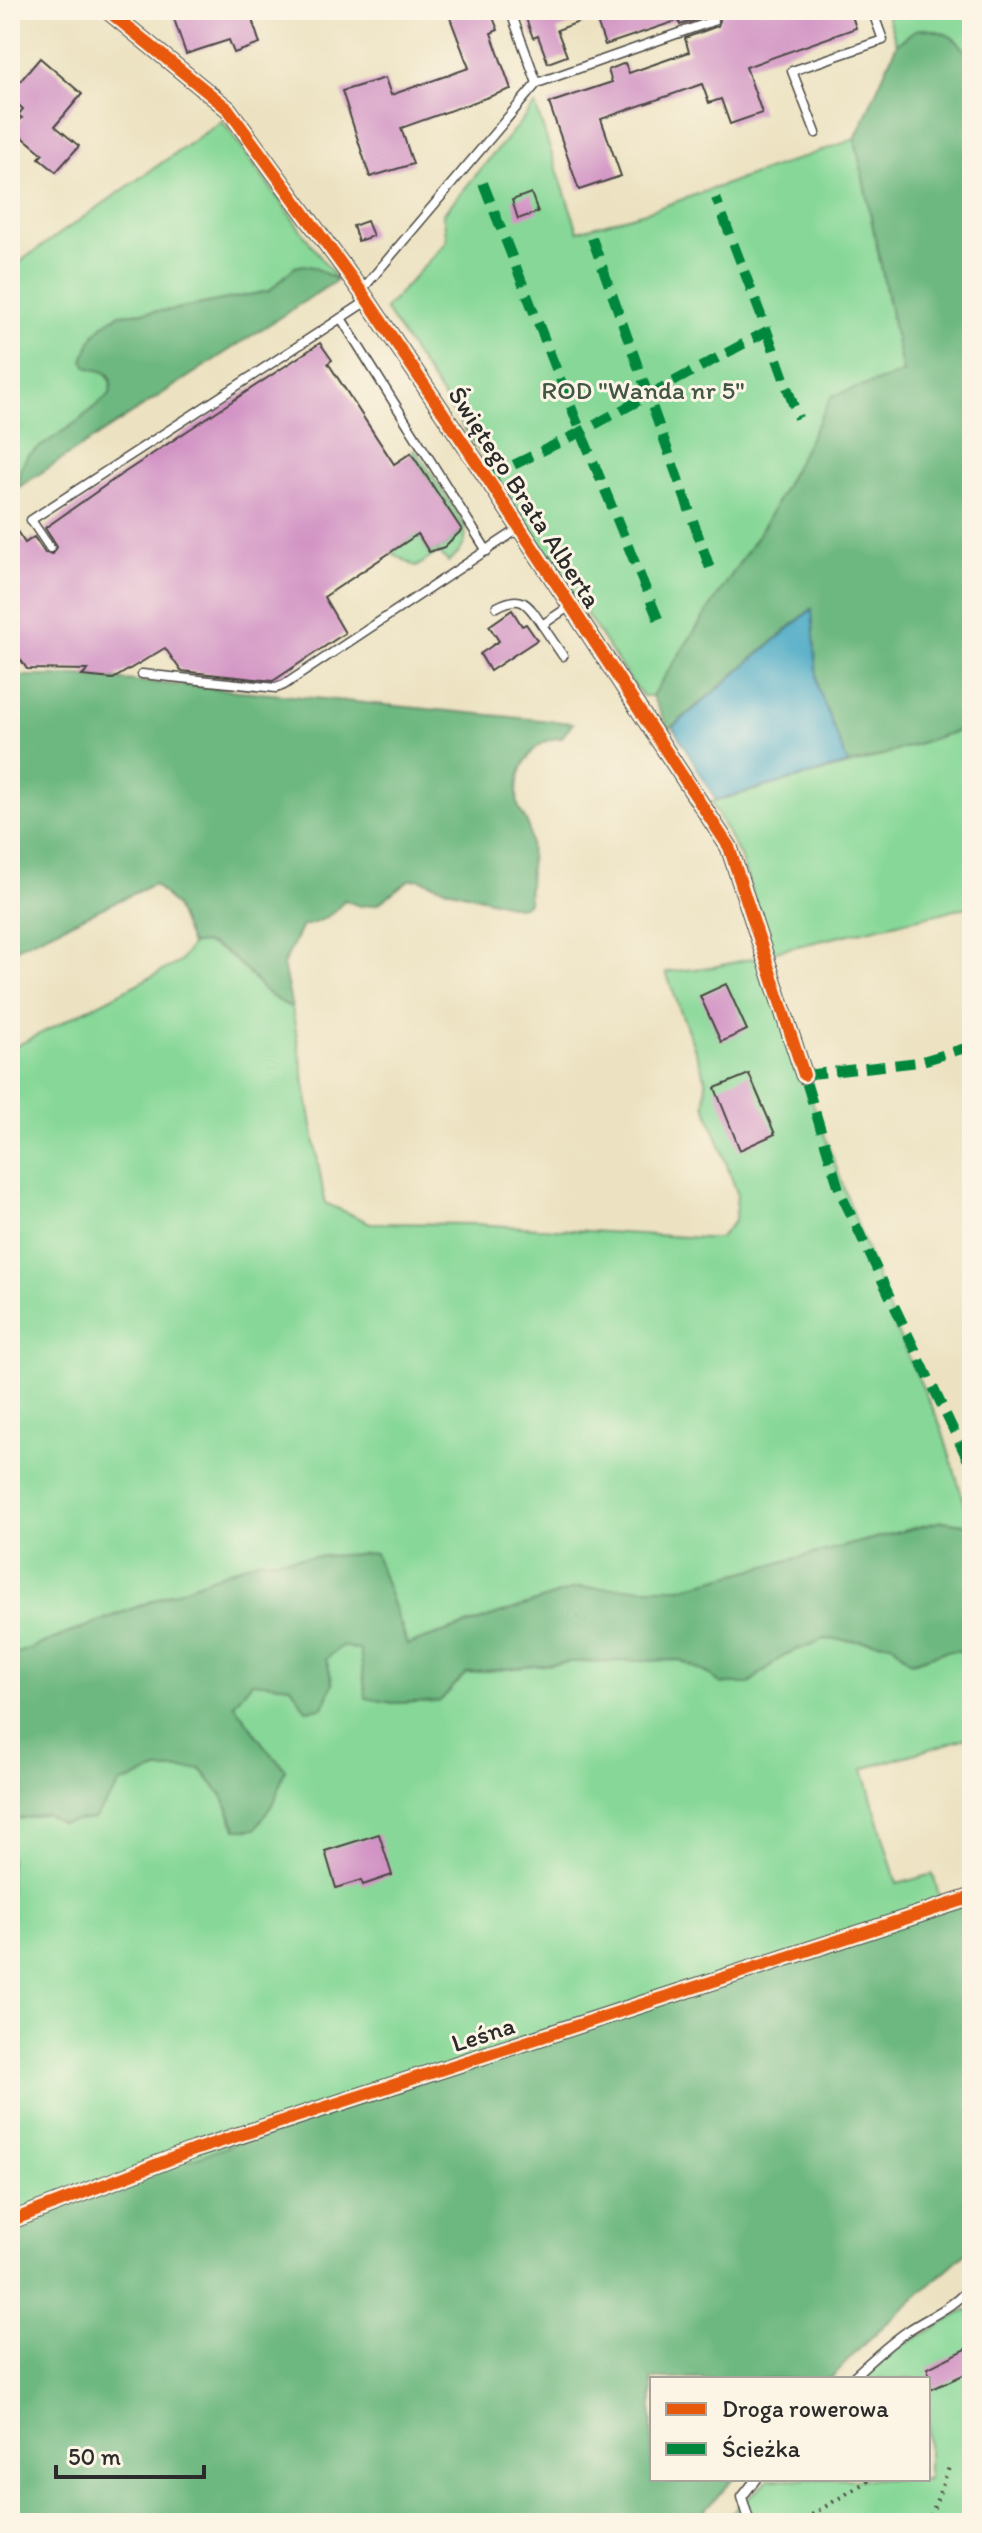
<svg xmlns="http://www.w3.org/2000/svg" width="982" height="2533" viewBox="0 0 982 2533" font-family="Itim,sans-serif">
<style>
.green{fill:#87d898;stroke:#598262;stroke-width:2}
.forest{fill:#6db880;stroke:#4c7256;stroke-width:2}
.water{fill:#47a9c6;stroke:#396a78;stroke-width:2}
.building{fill:#d193c4}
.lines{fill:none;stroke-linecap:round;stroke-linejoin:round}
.lane-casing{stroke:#484642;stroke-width:11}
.street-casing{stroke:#484642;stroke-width:19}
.path{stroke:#484642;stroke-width:4;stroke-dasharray:2 6;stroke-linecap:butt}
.lane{stroke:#fff;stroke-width:8}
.street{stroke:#fff;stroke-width:16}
.quiet{stroke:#00873e;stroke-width:10;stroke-dasharray:20 10;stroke-linecap:butt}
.cycleway-casing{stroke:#fcf5e5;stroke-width:17}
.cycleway{stroke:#e8590c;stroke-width:12}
.labels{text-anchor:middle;stroke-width:6;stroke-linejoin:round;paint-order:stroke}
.park-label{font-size:26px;fill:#425646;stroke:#fcf5e5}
.street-label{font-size:26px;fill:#2b2b2b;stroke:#fcf5e5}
</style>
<rect width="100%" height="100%" fill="#fcf5e5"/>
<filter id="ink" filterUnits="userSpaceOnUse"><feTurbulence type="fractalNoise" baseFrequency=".0125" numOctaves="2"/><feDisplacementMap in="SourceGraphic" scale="16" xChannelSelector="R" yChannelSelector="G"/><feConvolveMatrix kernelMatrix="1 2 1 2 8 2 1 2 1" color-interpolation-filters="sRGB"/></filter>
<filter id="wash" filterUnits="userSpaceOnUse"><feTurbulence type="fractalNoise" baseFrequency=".006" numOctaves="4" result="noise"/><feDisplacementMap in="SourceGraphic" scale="32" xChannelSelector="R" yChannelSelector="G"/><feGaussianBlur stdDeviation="1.8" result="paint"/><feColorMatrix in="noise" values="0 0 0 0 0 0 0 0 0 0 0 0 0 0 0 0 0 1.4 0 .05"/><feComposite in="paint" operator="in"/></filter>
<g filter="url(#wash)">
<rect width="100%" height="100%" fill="#ece2c1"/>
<!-- green -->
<g class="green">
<path d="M885,10H972V58C954,37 944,27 915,30L897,44Z"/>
<polygon points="535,105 578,231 649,211 855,139 903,373 832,397 765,524 652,696 643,696 630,680 385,309 447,241 443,214"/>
<path d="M222,121L337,280L313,267H295L269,291L171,310L120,314L104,324L94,335L92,369C109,371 112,378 110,394L20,470L19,487L10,493V274L25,258Z"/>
<path d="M415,449L464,524C469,542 462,551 448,562L439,552L416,567L391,552L418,534L429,552L444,547L462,530L411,453Z"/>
<polygon points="972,726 972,906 771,952 740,856 711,802 864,761"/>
<path d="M200,942C230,948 245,972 265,991C272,998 283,1003 292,1008L325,1203L370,1223L474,1224L703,1238H719L735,1221L737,1193L705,1104L706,1080L666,972L713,967L759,957L896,1330L941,1427L971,1525L942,1521L681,1588H577L407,1645L401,1624L258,1560L10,1656V1049L180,962L191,945Z"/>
<polygon points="825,1639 891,1643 911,1662 946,1651 972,1651 972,1754 966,1738 863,1769 897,1884 933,1874 942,1906 10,2221 10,1817 13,1820 45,1814 94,1819 121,1783 158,1770 201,1769 222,1795 236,1829 285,1769 266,1748 233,1704 252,1681 291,1686 306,1709 333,1684 326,1659 341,1645 360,1650 367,1698 393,1703 440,1701 466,1673 572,1662 680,1660 709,1674 721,1684 748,1684 784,1655"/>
<polygon points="967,2310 972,2313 972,2523 719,2523 770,2479 928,2479 928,2379 860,2379 901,2346"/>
</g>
<!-- forest -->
<g class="forest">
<path d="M924,29C950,32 956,38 972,58V726L864,761L848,764L818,688L811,609L669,729L652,696L765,524L832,396L903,373L855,139L897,44L915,30Z"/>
<path d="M303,265L313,267L337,280L19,487L20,470L27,456L78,421L110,394C114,368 106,374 87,367L83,360L94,335L104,324L120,314L171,310L269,291L295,267Z"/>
<path d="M10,676H82L573,723L561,738C530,739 513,775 518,804C519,812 526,818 528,826C533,851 529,878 528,903L523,906L517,907L447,889L419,879L409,880L378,904L360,906L344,900C334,915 320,923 302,926L283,965L292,1008C283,1003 272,998 265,991C247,973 220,935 191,945L175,906L154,884L10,951Z"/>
<polygon points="942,1521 971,1525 972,1527 972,1651 946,1651 911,1662 891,1643 825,1639 784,1655 748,1684 721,1684 709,1674 680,1660 572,1662 466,1673 440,1701 393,1703 366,1698 360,1650 341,1646 326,1659 333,1684 323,1708 306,1710 291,1686 252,1682 234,1704 266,1748 285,1769 275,1800 256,1829 237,1829 222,1795 201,1769 158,1770 121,1783 94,1819 61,1823 45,1814 13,1820 10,1817 10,1656 258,1560 375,1553 407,1645 577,1588 681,1588"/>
<polygon points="972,1896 972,2247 868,2340 830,2379 652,2379 652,2479 734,2479 701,2514 688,2523 10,2523 10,2220"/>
</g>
<!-- water -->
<polygon class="water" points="812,609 818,688 848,764 716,800 673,727"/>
<g id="blocks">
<!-- building -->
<g class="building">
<polygon points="171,10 249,10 260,44 234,53 229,40 186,54"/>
<polygon points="447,10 490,10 498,30 491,33 511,89 401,128 413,164 370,177 342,91 385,78 391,95 469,68"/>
<polygon points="523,10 703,10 705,17 680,25 679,20 605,45 595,16 557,30 567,56 548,63 538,36 533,38"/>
<polygon points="717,10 850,10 856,28 746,67 762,113 730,124 721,99 709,103 702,84 601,119 621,176 579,190 549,103 612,82 608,70 625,63 629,73 689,52 685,38 718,26 720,20"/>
<polygon points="40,58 82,94 55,126 79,146 56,172 39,158 43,154 13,129 22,118 18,115 23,109 10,97 10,93"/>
<polygon points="531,193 538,212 518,219 512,200"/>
<polygon points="367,221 373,236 358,241 353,226"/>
<polygon points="320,343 332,360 328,363 394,464 411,453 462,530 444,547 429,552 418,534 324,597 345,633 273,681 181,671 165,648 113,679 82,676 88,670 27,669 10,644 10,521 25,543 34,537 45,553 53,554 57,547 45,528 116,478"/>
<polygon points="512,610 522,626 526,624 537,640 490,671 480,654 499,641 489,626"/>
<polygon points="726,984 747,1030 721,1042 700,996"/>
<polygon points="749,1074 775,1134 740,1150 715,1088"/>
<polygon points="379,1834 392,1875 363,1885 361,1880 336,1888 325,1851"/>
<polygon points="972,2346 972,2371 928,2391 928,2368"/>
</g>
</g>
</g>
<g filter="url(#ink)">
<use href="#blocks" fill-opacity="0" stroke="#484642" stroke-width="2"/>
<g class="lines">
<defs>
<g id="lane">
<polyline points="510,10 537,83 713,21 710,10"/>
<polyline points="816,133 792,71 883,40 872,10"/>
<polyline points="361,291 537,83"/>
<polyline points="341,318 487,551"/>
<polyline points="50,548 31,520 367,301"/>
<path d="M497,607C522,593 528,604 542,625"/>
<polyline points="563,656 542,625 570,606"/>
<polyline points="142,674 276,688 284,685 520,528"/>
<polyline points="972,2280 970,2286 972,2298"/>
<path d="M851,2379C869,2362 888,2344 909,2330C930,2316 955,2307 970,2286"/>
<polyline points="750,2523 742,2497 756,2479"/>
</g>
<g id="street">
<polyline points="107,10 228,109 361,291 487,478 729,847 804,1075"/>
<polyline points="10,2221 194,2150 972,1897"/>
</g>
</defs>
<!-- lane casing -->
<use href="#lane" class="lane-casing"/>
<!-- street casing -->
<use href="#street" class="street-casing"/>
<!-- path -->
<g class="path">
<polyline points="798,2523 871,2479"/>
<polyline points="928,2523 950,2465"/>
</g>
<!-- lane -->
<use href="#lane" class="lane"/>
<!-- street -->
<use href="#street" class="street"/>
<!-- quiet -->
<g class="quiet">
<polyline points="483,183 581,432 661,626"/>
<polyline points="592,238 711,571"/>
<polyline points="767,331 798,418"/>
<polyline points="487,478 581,432 767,331 716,198"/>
<polyline points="972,1046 919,1062 804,1075 840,1192 972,1469"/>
</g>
<defs>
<g id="cycleway">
<polyline points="107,10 228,109 361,291 487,478 729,847 804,1075"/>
<polyline points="10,2221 194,2150 972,1897"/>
</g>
</defs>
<!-- cycleway casing -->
<use href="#cycleway" class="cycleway-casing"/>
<!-- cycleway -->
<use href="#cycleway" class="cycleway"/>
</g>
</g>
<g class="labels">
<!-- park labels -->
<g class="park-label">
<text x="643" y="399">ROD "Wanda nr 5"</text>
</g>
<!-- street labels -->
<g class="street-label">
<text transform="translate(525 497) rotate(57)" y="9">Świętego Brata Alberta</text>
<text transform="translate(483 2034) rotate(-18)" y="9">Leśna</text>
</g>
</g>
<!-- margin -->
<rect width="982" height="2533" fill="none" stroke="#fcf5e5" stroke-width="40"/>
<!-- legend -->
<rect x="650" y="2377" width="280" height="104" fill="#fcf5e5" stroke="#a8a49b" stroke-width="2"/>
<rect x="666" y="2403" width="40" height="12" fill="#e8590c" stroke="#a8a49b" stroke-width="2"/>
<text x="722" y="2417" font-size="24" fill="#2b2b2b">Droga rowerowa</text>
<rect x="666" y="2443" width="40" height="12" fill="#00873e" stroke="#a8a49b" stroke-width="2"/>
<text x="722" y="2457" font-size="24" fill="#2b2b2b">Ścieżka</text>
<!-- scale -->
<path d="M56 2465v12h148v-12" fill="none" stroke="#2b2b2b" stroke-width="4"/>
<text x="68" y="2465" font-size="24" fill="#2b2b2b" stroke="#fcf5e5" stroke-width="6" paint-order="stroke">50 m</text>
</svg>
